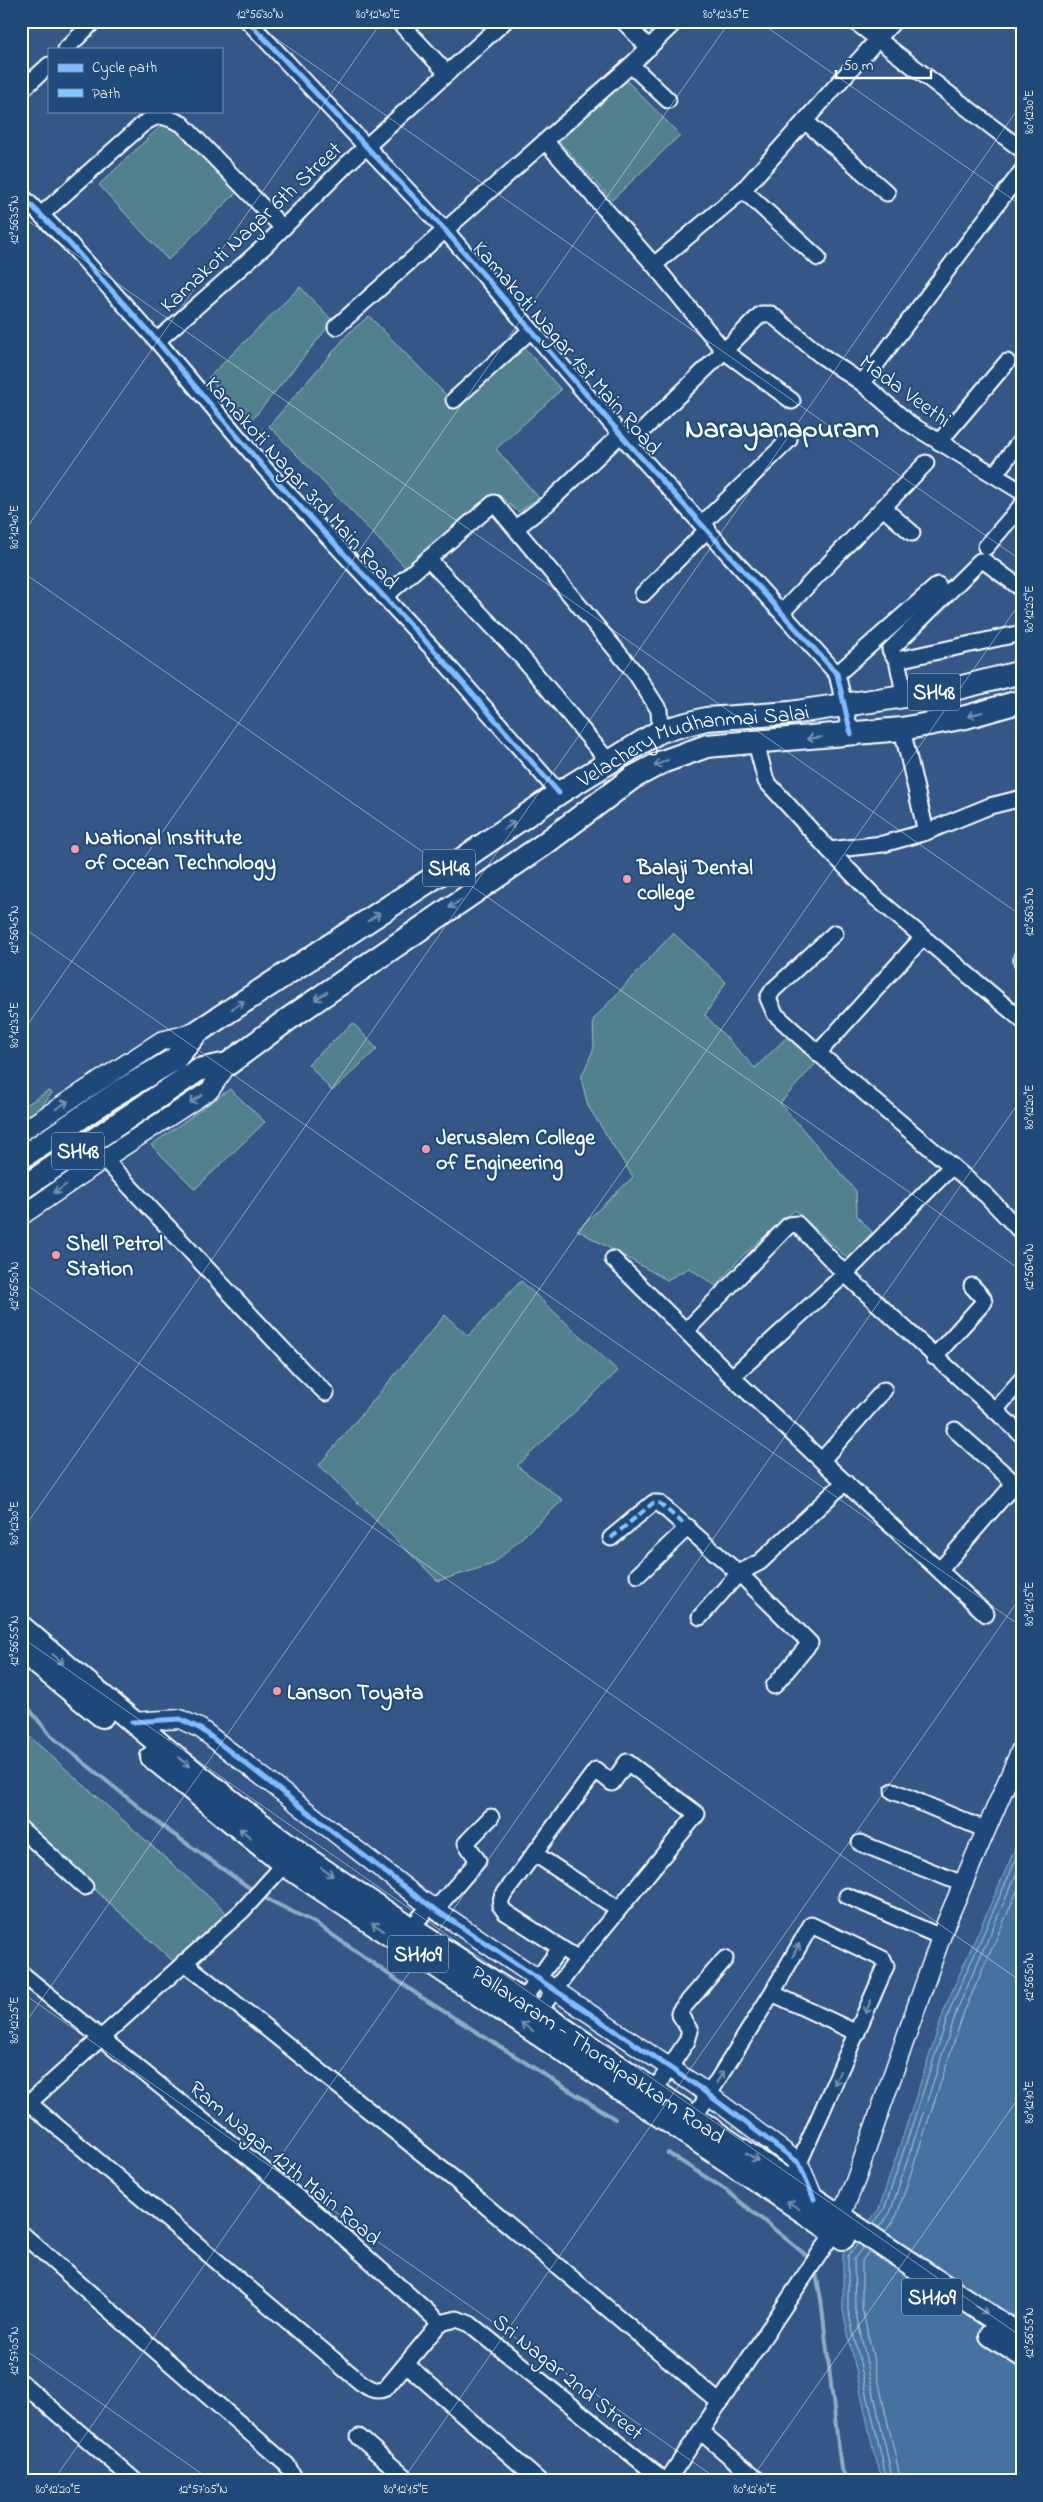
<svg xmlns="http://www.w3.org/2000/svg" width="1043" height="2502" viewBox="0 0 1043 2502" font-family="'Indie Flower',sans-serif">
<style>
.green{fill:#51818c;stroke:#a8c0c6}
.water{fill:#4473a0;stroke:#8fabc6}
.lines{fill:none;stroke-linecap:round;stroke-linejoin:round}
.shore{stroke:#b4c7d9;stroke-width:1}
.stream{stroke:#8fabc6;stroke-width:4}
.minor-casing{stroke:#fff;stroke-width:19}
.tertiary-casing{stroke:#fff;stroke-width:21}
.primary-casing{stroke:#fff;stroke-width:26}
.minor{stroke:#1f4a7a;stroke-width:15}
.tertiary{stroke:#1f4a7a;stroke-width:18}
.primary{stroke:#1f4a7a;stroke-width:22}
.quiet{stroke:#80caff;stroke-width:4;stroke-dasharray:8 4;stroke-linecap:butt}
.cycleway-casing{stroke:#1f4a7a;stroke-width:8}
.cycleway{stroke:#80bcff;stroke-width:5}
.oneway{stroke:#7992af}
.ticks{fill:none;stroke:#fff;stroke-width:1;stroke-opacity:0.45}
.poi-dot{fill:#ff9aa2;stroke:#1f4a7a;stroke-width:2}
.labels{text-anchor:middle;stroke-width:4;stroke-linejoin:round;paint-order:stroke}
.shield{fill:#1f4a7a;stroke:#bcc9d7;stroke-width:1}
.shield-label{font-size:21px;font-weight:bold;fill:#fff}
.street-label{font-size:22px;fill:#fff;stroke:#1f4a7a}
.poi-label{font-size:22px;font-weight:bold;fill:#fff;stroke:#1f4a7a;text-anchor:start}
.district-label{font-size:28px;font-weight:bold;fill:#fff;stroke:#1f4a7a}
.neatline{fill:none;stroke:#fff;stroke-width:2}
.ticks-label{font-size:12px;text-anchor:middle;fill:#fff}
</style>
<rect width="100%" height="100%" fill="#355787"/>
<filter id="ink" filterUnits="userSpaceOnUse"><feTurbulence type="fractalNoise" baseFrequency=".02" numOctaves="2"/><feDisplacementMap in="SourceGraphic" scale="10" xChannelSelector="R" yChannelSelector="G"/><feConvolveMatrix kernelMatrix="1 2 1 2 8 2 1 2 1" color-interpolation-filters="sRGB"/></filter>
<g filter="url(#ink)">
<!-- green -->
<g class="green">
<polygon points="625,79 680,135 612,200 558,140"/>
<polygon points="168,119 237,192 168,260 99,185"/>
<polygon points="300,287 333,321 251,421 208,378"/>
<polygon points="369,316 449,398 517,339 561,390 496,449 539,498 518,512 499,495 407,569 269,426 349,333"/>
<polygon points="673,933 726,982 705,1015 755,1068 787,1037 819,1060 780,1103 856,1191 857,1216 872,1232 848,1259 795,1210 741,1257 716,1286 689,1268 667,1280 577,1230 633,1177 588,1106 581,1078 594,1048 593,1020"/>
<polygon points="353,1023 377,1049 332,1091 308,1064"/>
<polygon points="230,1089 265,1122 195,1189 151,1145"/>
<polygon points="48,1091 52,1093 35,1115 21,1124 21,1108"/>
<polygon points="521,1281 618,1371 517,1466 563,1500 493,1564 438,1581 319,1465 445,1315 468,1336"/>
<polygon points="21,1729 227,1913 175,1963 21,1822"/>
</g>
<!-- water -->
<polygon class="water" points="1022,1833 1022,2481 883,2481 874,2453 843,2311 843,2254 879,2209 946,2005"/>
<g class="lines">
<!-- shore -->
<g class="shore">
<polyline points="873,2224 884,2210 951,2007 1022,1846"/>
<polyline points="879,2227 890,2213 957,2010 1022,1861"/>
<polyline points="885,2232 897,2215 964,2012 1022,1880"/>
<polyline points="858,2244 848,2256 848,2310 887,2481"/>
<polyline points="863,2247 854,2259 855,2309 893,2481"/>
<polyline points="869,2251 862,2261 862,2308 901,2481"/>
</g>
<!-- stream -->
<g class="stream">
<polyline points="21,1699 51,1736 166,1829 254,1891"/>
<polyline points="259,1895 317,1924 421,1997 615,2119"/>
<polyline points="668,2153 726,2190 812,2260"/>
<polyline points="815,2269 821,2299 841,2469 847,2481"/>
</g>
<defs>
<g id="minor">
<polyline points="248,21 445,230 629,444 837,674 851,734"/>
<polyline points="398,21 447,73"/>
<polyline points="623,21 649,48"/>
<polyline points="854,21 1022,150"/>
<polyline points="66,49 94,21"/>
<polyline points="631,65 668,100"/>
<polyline points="21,91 49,65"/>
<polyline points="805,121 887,193"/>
<polyline points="546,142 654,265"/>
<polyline points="743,190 818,258"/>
<polyline points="21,195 69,243 157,341 266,470 442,659 559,793"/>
<path d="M41,215L143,124C160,112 164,116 182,124L283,228"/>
<polyline points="336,327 631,65 676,21"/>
<polyline points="157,341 266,245 346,165 505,21"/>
<polyline points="862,383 1022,171"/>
<polyline points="454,400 531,330"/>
<polyline points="792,401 724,351 761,314 771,314 819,354 862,383 910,424 1022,492"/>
<polyline points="939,442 1007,362"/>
<polyline points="629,444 724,351 654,265 743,190 894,21"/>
<polyline points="994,475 1022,439"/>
<polyline points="883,508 912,533"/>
<polyline points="703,523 789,440"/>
<polyline points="516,528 548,503 621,434"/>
<polyline points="986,547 1022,505"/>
<polyline points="643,594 708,529"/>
<polyline points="384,597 428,559"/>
<polyline points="782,612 926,463"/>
<polyline points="890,650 980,561 984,561 1022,589"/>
<polyline points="892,654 897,660 905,697"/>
<polyline points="897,660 1022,633"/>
<polyline points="837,674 938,585"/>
<polyline points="756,743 766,781 829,850 875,897 1022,1020"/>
<polyline points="609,762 519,654 428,559 494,503 636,674 659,710 660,731"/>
<polyline points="926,832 990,806 1022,798"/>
<polyline points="829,850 883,844 926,832 902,729"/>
<polyline points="923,937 818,1053 987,1196 1022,1233"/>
<polyline points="1022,957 1022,962"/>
<polyline points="818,1053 775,1014 768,998 773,990 835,933"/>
<polyline points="104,1159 303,1371 326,1393"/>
<polyline points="613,1259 732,1377"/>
<polyline points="686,1331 789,1225 797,1224 845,1274 952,1166"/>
<polyline points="934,1357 984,1302 983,1298 972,1286"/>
<polyline points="995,1410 1022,1379"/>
<polyline points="822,1460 884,1390"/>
<polyline points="611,1538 653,1503 659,1503 744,1578 810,1643 774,1686"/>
<polyline points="940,1570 1009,1490 1012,1483 1008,1477 955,1430"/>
<polyline points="638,1575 688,1527"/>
<polyline points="986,1614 732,1377 845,1274 1022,1435"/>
<polyline points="700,1617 739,1573 760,1562 845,1482"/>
<polyline points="893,1791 986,1830"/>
<polyline points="21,1829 85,1887"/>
<polyline points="860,1843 963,1884"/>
<polyline points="535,1854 618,1909"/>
<polyline points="847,1896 941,1937"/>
<polyline points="411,1928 428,1908 441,1903 478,1861 466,1843 491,1817"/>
<polyline points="184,1962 454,2179 720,2403"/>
<polyline points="21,1973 318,2214 440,2323"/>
<polyline points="772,1993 857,2033"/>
<polyline points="522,2001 560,1948"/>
<polyline points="538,2012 578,1959 697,1814 627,1762 612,1783 596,1770 502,1897 500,1905 505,1912 578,1959"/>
<polyline points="654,2091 687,2041 690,2031 679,2013 680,2011 725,1959"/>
<path d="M29,2103L360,2382C369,2388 375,2393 386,2388L440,2323"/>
<polyline points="21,2110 242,1911 290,1858"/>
<polyline points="694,2118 772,1993 811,1925 883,1959 886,1966 795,2172"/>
<polyline points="21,2233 287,2465 296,2481"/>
<polyline points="440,2323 457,2319 470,2324 665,2481"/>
<polyline points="407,2365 539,2481"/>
<polyline points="21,2382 135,2481"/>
<polyline points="701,2432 759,2481"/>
<polyline points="359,2437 409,2481"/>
<polyline points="667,2481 834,2232"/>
</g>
<g id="tertiary">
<polyline points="21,1132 161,1041 197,1032"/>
<polyline points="21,1216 104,1159 210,1090 228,1064"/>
<polyline points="132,1722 180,1719 201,1729 420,1899 697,2086 799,2163 814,2199"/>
<polyline points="840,2218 856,2179 946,1923 1022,1747"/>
</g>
<g id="primary">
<path id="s1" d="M21,1158L119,1092L175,1059L197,1032L461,860L559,793L660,731L706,719L790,713L958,688L1022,672"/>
<polyline points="21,1189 198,1070 228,1064 287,1020 543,845 632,778 662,762 707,746 902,729 966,717 1022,701"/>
<path id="s2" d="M21,1627C115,1707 209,1788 309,1860C384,1914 464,1961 540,2013C700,2122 860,2232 1022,2337"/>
<polyline points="21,1650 102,1716"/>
<polyline points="152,1757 284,1864 843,2238"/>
<polyline points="991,2335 1022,2355"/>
</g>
</defs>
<!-- minor casing -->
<use href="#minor" class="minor-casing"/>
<!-- tertiary casing -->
<use href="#tertiary" class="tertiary-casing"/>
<!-- primary casing -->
<use href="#primary" class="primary-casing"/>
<!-- minor -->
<use href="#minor" class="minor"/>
<!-- tertiary -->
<use href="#tertiary" class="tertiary"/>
<!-- primary -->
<use href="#primary" class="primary"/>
<!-- quiet -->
<polyline class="quiet" points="611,1538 653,1503 659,1503 684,1524"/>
<defs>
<g id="cycleway">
<polyline points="248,21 445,230 629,444 837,674 851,734"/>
<polyline points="21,195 69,243 157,341 266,470 442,659 559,793"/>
<polyline points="132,1722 180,1719 201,1729 420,1899 697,2086 799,2163 814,2199"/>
</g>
</defs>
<!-- cycleway casing -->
<use href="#cycleway" class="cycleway-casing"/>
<!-- cycleway -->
<use href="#cycleway" class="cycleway"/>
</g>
<!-- one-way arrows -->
<defs><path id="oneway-shaft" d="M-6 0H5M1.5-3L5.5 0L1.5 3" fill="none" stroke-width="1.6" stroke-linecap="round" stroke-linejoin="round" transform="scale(1.25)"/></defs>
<g class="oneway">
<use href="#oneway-shaft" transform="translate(975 714) rotate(164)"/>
<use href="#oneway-shaft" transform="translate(814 738) rotate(174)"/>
<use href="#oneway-shaft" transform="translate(661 763) rotate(155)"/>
<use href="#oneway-shaft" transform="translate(509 826) rotate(-35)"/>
<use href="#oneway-shaft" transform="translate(455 904) rotate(146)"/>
<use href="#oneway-shaft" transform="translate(374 917) rotate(-33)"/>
<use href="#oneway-shaft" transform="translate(321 996) rotate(146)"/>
<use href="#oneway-shaft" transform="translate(238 1005) rotate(-33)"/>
<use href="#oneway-shaft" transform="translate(196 1099) rotate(147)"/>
<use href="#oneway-shaft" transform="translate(62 1105) rotate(-33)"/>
<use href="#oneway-shaft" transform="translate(60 1189) rotate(145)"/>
<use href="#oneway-shaft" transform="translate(58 1659) rotate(41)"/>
<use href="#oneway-shaft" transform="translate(184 1762) rotate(38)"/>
<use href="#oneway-shaft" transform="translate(245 1833) rotate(-141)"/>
<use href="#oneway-shaft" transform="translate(327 1872) rotate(35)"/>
<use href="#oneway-shaft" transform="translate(378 1927) rotate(-146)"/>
<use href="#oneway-shaft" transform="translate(796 1950) rotate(-62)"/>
<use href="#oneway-shaft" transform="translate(868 2007) rotate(113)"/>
<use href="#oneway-shaft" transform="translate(527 2027) rotate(-146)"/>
<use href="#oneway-shaft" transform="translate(720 2077) rotate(-58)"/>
<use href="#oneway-shaft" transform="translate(837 2078) rotate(114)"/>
<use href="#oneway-shaft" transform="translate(752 2157) rotate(34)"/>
<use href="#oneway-shaft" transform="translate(793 2205) rotate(-146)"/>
<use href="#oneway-shaft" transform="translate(981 2310) rotate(33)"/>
</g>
</g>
<!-- ticks -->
<path class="ticks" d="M251,21L1022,561M758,21L1022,206M21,39L34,21M21,216L1022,916M21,536L382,21M21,571L1022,1271M21,926L1022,1627M21,1034L730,21M21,1281L1022,1982M21,1532L1022,103M21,1637L1022,2337M21,1992L720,2481M21,2029L1022,600M21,2347L212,2481M53,2481L1022,1098M402,2481L1022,1595M750,2481L1022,2093"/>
<!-- markers -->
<g class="poi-dot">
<circle cx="75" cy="849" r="5"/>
<circle cx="627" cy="879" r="5"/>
<circle cx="426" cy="1149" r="5"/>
<circle cx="56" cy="1255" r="5"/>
<circle cx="277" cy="1691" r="5"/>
</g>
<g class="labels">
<!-- shield labels -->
<g class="shield">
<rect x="908" y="673.5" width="52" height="37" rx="4"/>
<rect x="423" y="849.5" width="52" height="37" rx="4"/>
<rect x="52" y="1132.5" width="52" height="37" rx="4"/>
<rect x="388" y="1935.5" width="60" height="37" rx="4"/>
<rect x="902" y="2278.5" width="60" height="37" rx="4"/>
</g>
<g class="shield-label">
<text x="934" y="699">SH48</text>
<text x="449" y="875">SH48</text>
<text x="78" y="1158">SH48</text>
<text x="418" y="1961">SH109</text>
<text x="932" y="2304">SH109</text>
</g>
<!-- street labels -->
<g class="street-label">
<text transform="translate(250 226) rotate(-43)" y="8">Kamakoti Nagar 6th Street</text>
<text transform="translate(568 347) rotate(49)" y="8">Kamakoti Nagar 1st Main Road</text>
<text transform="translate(906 390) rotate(36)" y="8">Mada Veethi</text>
<text transform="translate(303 482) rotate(48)" y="8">Kamakoti Nagar 3rd Main Road</text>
<text dy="8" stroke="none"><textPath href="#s1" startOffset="798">Velachery Mudhanmai Salai</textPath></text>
<text dy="8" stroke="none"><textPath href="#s2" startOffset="719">Pallavaram - Thoraipakkam Road</textPath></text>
<text transform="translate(286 2162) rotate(40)" y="8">Ram Nagar 12th Main Road</text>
<text transform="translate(569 2376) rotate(39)" y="8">Sri Nagar 2nd Street</text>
</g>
<!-- poi labels -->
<g class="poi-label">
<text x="85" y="844">National Institute<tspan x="85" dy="25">of Ocean Technology</tspan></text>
<text x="637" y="874">Balaji Dental<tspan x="637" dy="25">college</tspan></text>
<text x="436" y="1144">Jerusalem College<tspan x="436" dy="25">of Engineering</tspan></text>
<text x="66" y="1250">Shell Petrol<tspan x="66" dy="25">Station</tspan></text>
<text x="287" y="1699">Lanson Toyata</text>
</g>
<!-- district labels -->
<g class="district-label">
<text x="782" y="437">Narayanapuram</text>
</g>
</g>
<!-- margin -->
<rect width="1043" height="2502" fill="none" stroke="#1f4a7a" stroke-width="55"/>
<!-- legend -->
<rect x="48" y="48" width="175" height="65" fill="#1f4a7a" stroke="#7992af"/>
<rect x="58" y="64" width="25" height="8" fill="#80bcff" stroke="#7992af"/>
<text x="92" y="72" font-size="15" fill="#ffffff">Cycle path</text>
<rect x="58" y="89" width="25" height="8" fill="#80caff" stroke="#7992af"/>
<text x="92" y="98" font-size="15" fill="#ffffff">Path</text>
<!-- scale -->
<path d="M836 70v8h95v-8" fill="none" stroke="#ffffff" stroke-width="2.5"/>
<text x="843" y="70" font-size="15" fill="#ffffff" stroke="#1f4a7a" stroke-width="4" paint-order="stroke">50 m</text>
<rect x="28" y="28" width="988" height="2446" class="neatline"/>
<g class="ticks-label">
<text x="260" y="18">12°56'30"N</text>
<text x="378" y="18">80°12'40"E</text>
<text x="726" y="18">80°12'35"E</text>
<text transform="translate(1029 112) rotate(-90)" y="4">80°12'30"E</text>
<text transform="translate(14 220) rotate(-90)" y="4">12°56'35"N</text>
<text transform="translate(14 527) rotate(-90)" y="4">80°12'40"E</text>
<text transform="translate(1029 609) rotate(-90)" y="4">80°12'25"E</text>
<text transform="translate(1029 912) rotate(-90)" y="4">12°56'35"N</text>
<text transform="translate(14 930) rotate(-90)" y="4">12°56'45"N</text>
<text transform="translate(14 1025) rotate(-90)" y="4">80°12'35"E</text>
<text transform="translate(1029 1107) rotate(-90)" y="4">80°12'20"E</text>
<text transform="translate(1029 1267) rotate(-90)" y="4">12°56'40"N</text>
<text transform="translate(14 1286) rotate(-90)" y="4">12°56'50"N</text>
<text transform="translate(14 1523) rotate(-90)" y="4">80°12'30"E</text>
<text transform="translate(1029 1604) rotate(-90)" y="4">80°12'15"E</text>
<text transform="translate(14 1641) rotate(-90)" y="4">12°56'55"N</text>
<text transform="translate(1029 1977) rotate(-90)" y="4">12°56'50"N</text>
<text transform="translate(14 2020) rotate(-90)" y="4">80°12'25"E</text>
<text transform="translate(1029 2102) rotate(-90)" y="4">80°12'10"E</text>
<text transform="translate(1029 2333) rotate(-90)" y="4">12°56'55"N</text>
<text transform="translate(14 2351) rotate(-90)" y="4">12°57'05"N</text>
<text x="58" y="2493">80°12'20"E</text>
<text x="203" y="2493">12°57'05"N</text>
<text x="406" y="2493">80°12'15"E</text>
<text x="755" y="2493">80°12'10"E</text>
</g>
</svg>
